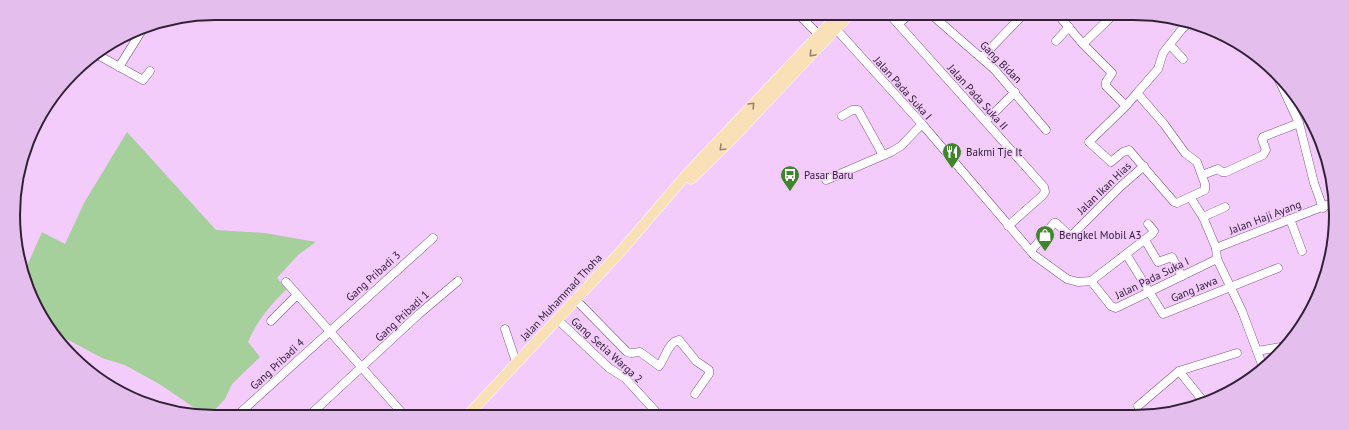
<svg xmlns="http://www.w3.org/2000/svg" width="1349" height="430" viewBox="0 0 1349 430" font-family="'PT Sans',sans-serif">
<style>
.green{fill:#a5cf9b}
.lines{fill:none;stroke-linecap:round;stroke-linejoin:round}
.minor-casing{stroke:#80558b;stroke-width:9}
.major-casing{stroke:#fff;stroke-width:11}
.minor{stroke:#fff;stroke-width:8}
.major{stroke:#f9e0b7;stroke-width:10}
.oneway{stroke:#968077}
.labels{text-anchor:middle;stroke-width:3;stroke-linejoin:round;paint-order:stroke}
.street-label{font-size:11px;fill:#322037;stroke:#f3ccfc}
.poi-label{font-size:11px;fill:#322037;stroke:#f3ccfc;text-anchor:start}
.rim{fill:none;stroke:#322037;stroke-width:2}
</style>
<rect width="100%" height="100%" fill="#f3ccfc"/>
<!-- green -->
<path class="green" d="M127,132L216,230L265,233L316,242L298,255L277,278L287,289C270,305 257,321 248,342L260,357L232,384L225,399L212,413H202L161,385L125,365L102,358L50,330L47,327L23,275L42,232L65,244L84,203Z"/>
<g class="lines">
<defs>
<g id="minor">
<polyline points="799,15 823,39"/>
<polyline points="891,16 1044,187 1045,192 1042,196 1008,226"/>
<polyline points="933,16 994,69 1046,130"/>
<polyline points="1059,16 1083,44 1112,73 1106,82 1106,86 1126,106 1137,93 1164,124 1185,153 1197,162 1205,184 1205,190 1177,203 1174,202 1129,150 1123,152 1111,162 1089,142 1126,106"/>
<polyline points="898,24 908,16"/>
<polyline points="836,29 922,124 1034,255 1067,279 1078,282 1091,281 1111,306 1116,308 1217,259"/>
<polyline points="1056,41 1069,27"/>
<polyline points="1083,44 1111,17"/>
<polyline points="1170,45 1183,59"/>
<polyline points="96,54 143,80 150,71"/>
<polyline points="982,57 1022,16"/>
<polyline points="119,67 144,27"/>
<polyline points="1279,80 1299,123 1314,183 1323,208"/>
<polyline points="1137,93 1158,69 1163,53 1182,29 1189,23"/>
<polyline points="842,116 852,110 858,110 883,155"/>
<polyline points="986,121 1015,92"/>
<polyline points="1202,175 1218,169 1222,172 1226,172 1263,155 1266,150 1262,139 1263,137 1299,123"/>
<polyline points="826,180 891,152 901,146 922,124"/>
<polyline points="1190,197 1203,217 1216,248"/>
<polyline points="1203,217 1225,207"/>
<polyline points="1290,219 1302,251"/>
<polyline points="1145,240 1158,262 1172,257 1182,276"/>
<polyline points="1031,251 1054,223 1056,223 1069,235 1073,234 1121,186 1144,166"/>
<polyline points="1126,254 1163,314 1278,268"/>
<polyline points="1091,281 1152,234 1154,231 1148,224"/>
<polyline points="286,282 403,414"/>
<path d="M575,299L627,352L631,353L640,352L659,366C665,359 668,342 679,340L696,361L709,370V374L695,394"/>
<polyline points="557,319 609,368 625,378 658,414"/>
<polyline points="271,321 297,295"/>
<polyline points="505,329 516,362"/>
<polyline points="1257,351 1281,347"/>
<polyline points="1263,367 1242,311 1217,259 1216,248 1332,203"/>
<polyline points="1179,371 1204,402"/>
<polyline points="1138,406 1179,371 1237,353"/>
<polyline points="241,412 433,238"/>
<polyline points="312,413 419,314 458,281"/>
</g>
<g id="major">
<polyline points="691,179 730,141 848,16"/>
<polyline points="469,414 621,251 687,174 837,16"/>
</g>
</defs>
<!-- minor casing -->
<use href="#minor" class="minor-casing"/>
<!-- major casing -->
<use href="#major" class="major-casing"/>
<!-- minor -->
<use href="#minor" class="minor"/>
<!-- major -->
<use href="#major" class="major"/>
</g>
<!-- one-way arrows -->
<defs><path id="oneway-chevron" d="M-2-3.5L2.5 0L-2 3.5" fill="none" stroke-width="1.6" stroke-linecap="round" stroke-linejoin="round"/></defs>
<g class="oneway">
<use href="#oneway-chevron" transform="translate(812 54) rotate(133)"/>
<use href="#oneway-chevron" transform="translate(752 105) rotate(-46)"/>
<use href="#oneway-chevron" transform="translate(722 148) rotate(135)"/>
</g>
<!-- icons -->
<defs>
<symbol id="restaurant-pin" viewBox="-11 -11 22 30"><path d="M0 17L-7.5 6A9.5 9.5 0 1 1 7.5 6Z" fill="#3f852a" stroke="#f3ccfc"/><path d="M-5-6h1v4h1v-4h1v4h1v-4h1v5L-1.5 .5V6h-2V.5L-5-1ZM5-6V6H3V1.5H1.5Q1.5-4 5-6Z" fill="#fff"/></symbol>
<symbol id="bus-pin" viewBox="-11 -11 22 30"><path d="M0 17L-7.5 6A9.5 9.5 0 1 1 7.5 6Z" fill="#3f852a" stroke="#f3ccfc"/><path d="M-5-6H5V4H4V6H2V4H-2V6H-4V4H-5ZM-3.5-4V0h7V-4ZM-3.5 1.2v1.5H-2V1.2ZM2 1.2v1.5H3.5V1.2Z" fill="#fff"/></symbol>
<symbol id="shop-pin" viewBox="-11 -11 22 30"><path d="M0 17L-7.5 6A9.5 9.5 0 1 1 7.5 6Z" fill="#3f852a" stroke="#f3ccfc"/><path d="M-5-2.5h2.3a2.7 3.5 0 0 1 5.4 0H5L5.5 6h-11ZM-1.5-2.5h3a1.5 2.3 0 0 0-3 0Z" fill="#fff"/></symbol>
</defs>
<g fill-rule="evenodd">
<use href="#restaurant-pin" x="941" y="141" width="22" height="30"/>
<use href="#bus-pin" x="779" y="164" width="22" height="30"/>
<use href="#shop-pin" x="1034" y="224" width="22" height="30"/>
</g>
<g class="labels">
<!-- street labels -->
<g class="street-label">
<text transform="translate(1001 62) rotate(45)" y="4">Gang Bidan</text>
<text transform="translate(903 88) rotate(48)" y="4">Jalan Pada Suka I</text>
<text transform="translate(978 97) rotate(48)" y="4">Jalan Pada Suka II</text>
<text transform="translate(1104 188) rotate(-44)" y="4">Jalan Ikan Hias</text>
<text transform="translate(1265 217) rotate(-21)" y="4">Jalan Haji Ayang</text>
<text transform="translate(373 276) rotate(-42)" y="4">Gang Pribadi 3</text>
<text transform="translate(1152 278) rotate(-26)" y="4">Jalan Pada Suka I</text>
<text transform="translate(1194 289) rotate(-23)" y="4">Gang Jawa</text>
<text transform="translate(561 297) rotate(-47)" y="4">Jalan Muhammad Thoha</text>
<text transform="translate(402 316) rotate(-43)" y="4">Gang Pribadi 1</text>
<text transform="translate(607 350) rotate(42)" y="4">Gang Setia Warga 2</text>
<text transform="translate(277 364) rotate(-43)" y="4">Gang Pribadi 4</text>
</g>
<!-- poi labels -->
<g class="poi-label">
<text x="966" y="156">Bakmi Tje It</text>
<text x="804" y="179">Pasar Baru</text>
<text x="1059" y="239">Bengkel Mobil A3</text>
</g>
</g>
<!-- crop -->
<path d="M0 0H1349V430H0ZM215 20H1134A195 195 0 0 1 1329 215V215A195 195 0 0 1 1134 410H215A195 195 0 0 1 20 215V215A195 195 0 0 1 215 20Z" fill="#e4beec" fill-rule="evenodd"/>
<path class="rim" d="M215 20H1134A195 195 0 0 1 1329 215V215A195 195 0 0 1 1134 410H215A195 195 0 0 1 20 215V215A195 195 0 0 1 215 20Z"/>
</svg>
